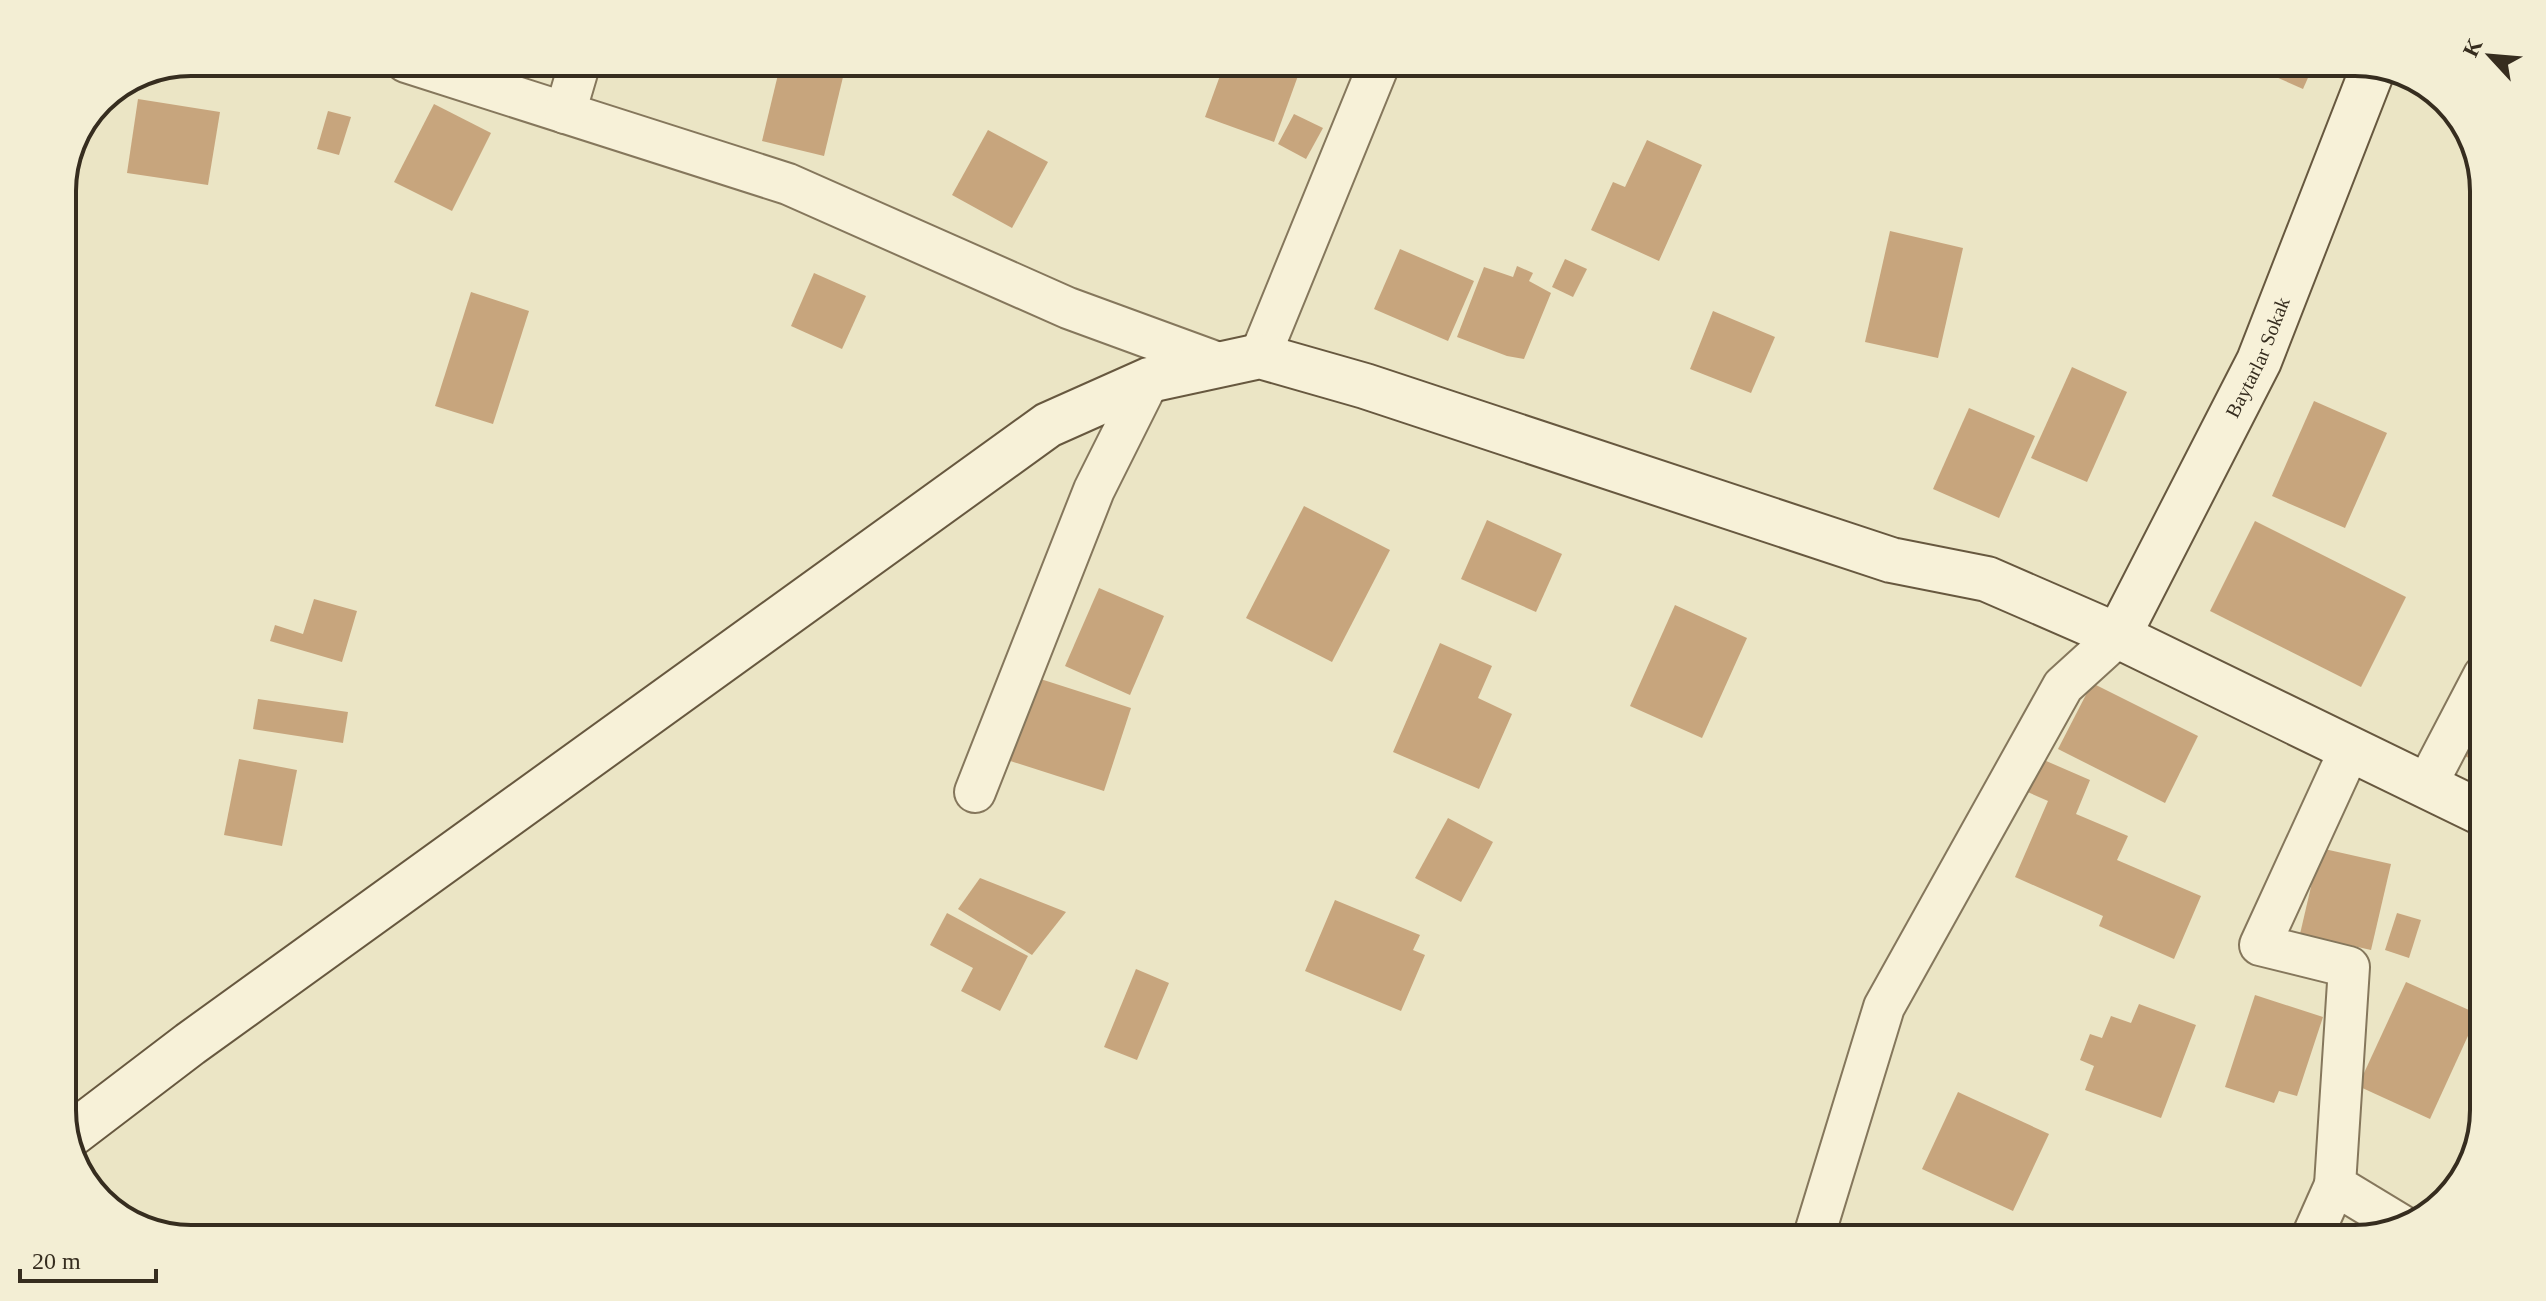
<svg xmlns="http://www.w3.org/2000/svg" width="2546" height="1301" viewBox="0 0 2546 1301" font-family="Georgia,serif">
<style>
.building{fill:#c7a57d}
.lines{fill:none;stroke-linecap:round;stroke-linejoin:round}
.street-casing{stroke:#85775c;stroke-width:44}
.secondary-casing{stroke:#67583f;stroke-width:48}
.street{stroke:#f7f1d8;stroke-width:40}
.secondary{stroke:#f7f1d8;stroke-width:44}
.labels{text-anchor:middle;stroke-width:6;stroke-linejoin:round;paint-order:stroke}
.street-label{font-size:20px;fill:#362d1f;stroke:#f3eed4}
.rim{fill:none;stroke:#362d1f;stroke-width:4}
</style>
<rect width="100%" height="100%" fill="#ebe5c5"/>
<!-- building -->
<g class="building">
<polygon points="781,62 843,77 824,156 762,141"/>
<polygon points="1225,62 1303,62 1274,142 1205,117"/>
<polygon points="2242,62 2315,62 2303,89"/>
<polygon points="138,99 220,112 208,185 127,173"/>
<polygon points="434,104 491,133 452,211 394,182"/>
<polygon points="328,111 351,117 339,155 317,149"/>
<polygon points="1294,114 1323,128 1306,159 1278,144"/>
<polygon points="988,130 1048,162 1012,228 952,195"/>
<polygon points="1647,140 1702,165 1659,261 1591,230 1613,182 1625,187"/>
<polygon points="1890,231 1963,248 1938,358 1865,342"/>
<polygon points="1400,249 1474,281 1448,341 1374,309"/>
<polygon points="1565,259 1587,269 1573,297 1552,287"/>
<polygon points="1517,266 1533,273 1529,281 1551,293 1524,359 1507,356 1457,337 1484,267 1513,277"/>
<polygon points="814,273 866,296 842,349 791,326"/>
<polygon points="471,292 529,311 493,424 435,406"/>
<polygon points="1713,311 1775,337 1751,393 1690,369"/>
<polygon points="2072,367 2127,392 2087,482 2031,458"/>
<polygon points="2314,401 2387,433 2345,528 2272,496"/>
<polygon points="1969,408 2035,436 1999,518 1933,489"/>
<polygon points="1304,506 1390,550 1332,662 1246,618"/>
<polygon points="1487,520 1562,554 1536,612 1461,579"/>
<polygon points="2255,521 2406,597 2361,687 2210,611"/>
<polygon points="1099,588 1164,616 1130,695 1065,666"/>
<polygon points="314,599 357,611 342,662 270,641 275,625 303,634"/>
<polygon points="1675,605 1747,638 1702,738 1630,706"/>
<polygon points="1440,643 1492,666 1478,698 1512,714 1479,789 1393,752"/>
<polygon points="1028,675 1131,708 1104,791 1001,758"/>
<polygon points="2092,683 2198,736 2165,803 2058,749"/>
<polygon points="258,699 348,712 343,743 253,729"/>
<polygon points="2484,710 2484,766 2461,754"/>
<polygon points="2037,757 2090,780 2076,814 2128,836 2117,860 2201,896 2174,959 2099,926 2103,916 2015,877 2048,801 2023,790"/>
<polygon points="239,759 297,770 282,846 224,835"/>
<polygon points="1448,818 1493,842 1461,902 1415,878"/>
<polygon points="2320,848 2391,864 2371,950 2300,934"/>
<polygon points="980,878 1066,912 1032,955 958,909"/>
<polygon points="1335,900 1420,935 1413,950 1425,955 1401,1011 1305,971"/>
<polygon points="947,913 1028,956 1000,1011 961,991 973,968 930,945"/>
<polygon points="2397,913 2421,920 2409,958 2385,950"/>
<polygon points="1136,969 1169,983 1137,1060 1104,1047"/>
<polygon points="2406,982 2478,1014 2430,1119 2358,1086"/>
<polygon points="2255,995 2323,1017 2297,1096 2279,1091 2274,1103 2225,1087"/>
<polygon points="2139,1004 2196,1025 2161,1118 2085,1090 2094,1066 2080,1060 2090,1034 2102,1038 2111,1016 2131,1023"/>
<polygon points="1958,1092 2049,1134 2013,1211 1922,1169"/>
</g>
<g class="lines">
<defs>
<g id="street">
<polyline points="406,62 788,184 1068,308 1221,364"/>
<polyline points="565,113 580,62"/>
<polyline points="1260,356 1380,62"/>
<polyline points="2350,749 2260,945 2349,967 2335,1185 2401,1225"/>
<polyline points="2426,786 2484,675"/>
<polyline points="975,792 1094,490 1149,380"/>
<polyline points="1813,1239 1884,1007 2063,686 2118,636"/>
<polyline points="2311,1239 2335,1185"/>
</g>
<g id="secondary">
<path id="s1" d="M2118,636L2259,361L2374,66"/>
<polyline points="68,1137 190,1044 1048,425 1149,380 1260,356 1365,386 1891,560 1987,579 2118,636 2484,814"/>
</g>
</defs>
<!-- street casing -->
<use href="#street" class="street-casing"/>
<!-- secondary casing -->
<use href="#secondary" class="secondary-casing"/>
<!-- street -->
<use href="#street" class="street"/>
<!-- secondary -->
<use href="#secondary" class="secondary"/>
</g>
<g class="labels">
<!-- street labels -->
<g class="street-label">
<text dy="7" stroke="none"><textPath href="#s1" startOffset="312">Baytarlar Sokak</textPath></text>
</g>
</g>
<!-- crop -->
<path d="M0 0H2546V1301H0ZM191 76H2355A115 115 0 0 1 2470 191V1110A115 115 0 0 1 2355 1225H191A115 115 0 0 1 76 1110V191A115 115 0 0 1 191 76Z" fill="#f3eed4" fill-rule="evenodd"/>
<path class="rim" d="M191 76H2355A115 115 0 0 1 2470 191V1110A115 115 0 0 1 2355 1225H191A115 115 0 0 1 76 1110V191A115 115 0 0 1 191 76Z"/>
<!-- north arrow -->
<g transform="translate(2490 56) rotate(296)" stroke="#f3eed4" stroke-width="6" paint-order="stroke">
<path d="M0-6L14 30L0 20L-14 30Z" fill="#362d1f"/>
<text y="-12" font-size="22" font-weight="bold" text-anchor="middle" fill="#362d1f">K</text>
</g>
<!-- scale -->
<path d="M20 1269v12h136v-12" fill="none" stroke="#362d1f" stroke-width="4"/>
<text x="32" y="1269" font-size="24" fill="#362d1f" stroke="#f3eed4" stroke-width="6" paint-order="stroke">20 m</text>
</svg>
